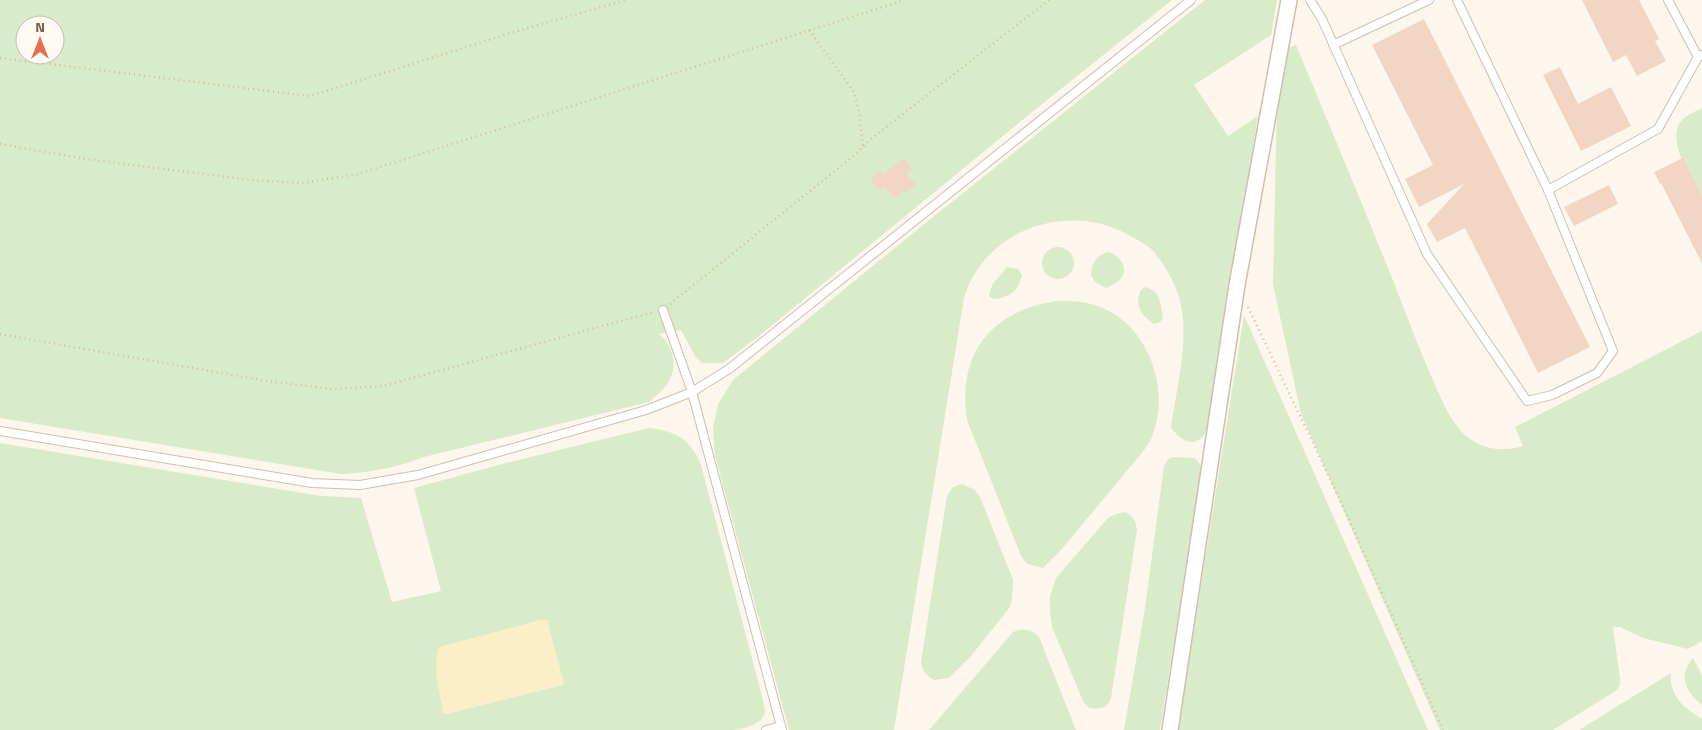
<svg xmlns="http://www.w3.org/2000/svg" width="1702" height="730" viewBox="0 0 1702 730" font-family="'Titillium Web',sans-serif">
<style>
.green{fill:#d8ecc9;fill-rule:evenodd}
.sand{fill:#fcefc7}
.building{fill:#f3d5c3}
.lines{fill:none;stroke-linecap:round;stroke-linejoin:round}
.service-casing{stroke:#d1beb0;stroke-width:10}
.minor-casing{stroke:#d1beb0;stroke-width:18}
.path{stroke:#d9b8a5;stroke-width:2.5;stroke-dasharray:1 4;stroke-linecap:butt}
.service{stroke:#fff;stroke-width:8}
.minor{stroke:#fff;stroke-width:15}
</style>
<rect width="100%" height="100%" fill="#fdf6ec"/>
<!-- green -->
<g class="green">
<path d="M0,0H1172L1031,113L764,332L723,363H702L695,356L681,330L659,334C662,337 667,341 669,346C681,371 668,387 649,402L424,457C397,467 370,473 341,474L0,418ZM25,25H55V55H25Z"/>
<path d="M1205,0H1277L1271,35L1194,85L1228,136L1258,116L1208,425C1206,429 1205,434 1202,437C1191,449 1177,437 1171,427C1177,385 1192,332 1177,291C1172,278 1163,263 1154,252C1147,244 1134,238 1125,233C1064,202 984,231 964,298L894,730H789L715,456L713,428L718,404L733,380L918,229Z"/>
<path d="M1296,45C1329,124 1362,203 1394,283C1407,317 1420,351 1435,385C1441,398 1447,413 1456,425C1472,447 1497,454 1523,446L1515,427L1702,331V641L1688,649L1643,638L1620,627H1613L1620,678V685L1617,690L1553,730H1440L1301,414L1273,284L1277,99L1286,49Z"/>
<path d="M1702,108V202C1693,183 1668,143 1679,124C1684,116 1694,112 1702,108Z"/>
<circle cx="1058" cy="263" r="16"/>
<path d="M1110,252C1132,264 1126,281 1106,288L1095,282L1091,275C1092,263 1096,254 1110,252Z"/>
<path d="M1007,267L1018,269L1022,275C1019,291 1008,298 993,299L989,296L992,285Z"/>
<path d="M1145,287C1160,290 1161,304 1163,318L1160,322L1154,324C1141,315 1134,305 1141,290Z"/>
<path d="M1055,301C1070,301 1086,301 1100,307C1149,325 1172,392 1151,439C1148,445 1144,450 1140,455L1061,550L1043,568L1027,564L1021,556L967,420C957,354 990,312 1055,301Z"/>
<polygon points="1244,315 1428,730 1178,730"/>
<path d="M649,428C674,430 692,440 701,465L762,696C763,701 765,708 765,712C762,725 744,728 734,730H0V443L321,496L361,498L392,602L441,591L414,488L506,463ZM541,620H547L563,683L562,685L446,714L487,635Z"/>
<polygon points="1173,457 1195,458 1202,467 1160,730 1124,730 1145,608 1164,466 1168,459"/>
<path d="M962,484L975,490L980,497L1013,580L1012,599L1010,607L971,656L949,678L934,680C926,675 922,672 921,662L947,496L953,487Z"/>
<path d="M1126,512C1133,517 1136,521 1137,530L1111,698C1106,710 1101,709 1089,708L1083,701L1052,627L1050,612V596L1056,578L1108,518L1116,514Z"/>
<path d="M1019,630C1028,629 1033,631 1039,637L1076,730H929L1013,632Z"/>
<path d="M1693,658L1702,676V705C1686,691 1677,677 1693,658Z"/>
<path d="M1671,673C1669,696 1684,708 1702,719V730H1579Z"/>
</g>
<!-- sand -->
<path class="sand" d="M541,620H547L564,683L562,685L446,714L443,713C440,692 432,668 439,647Z"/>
<!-- building -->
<g class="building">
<polygon points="1582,0 1639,0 1659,39 1655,41 1666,61 1637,76 1626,55 1613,62"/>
<polygon points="1424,19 1590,347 1538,373 1465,228 1437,242 1427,224 1464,184 1419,207 1405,179 1433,165 1372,45"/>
<polygon points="1560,67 1578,104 1611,87 1631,126 1581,151 1543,75"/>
<polygon points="903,158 912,169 906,173 916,185 906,193 904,190 894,198 885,186 880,191 870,179 880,172 883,175"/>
<polygon points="1683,158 1702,197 1702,263 1661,183 1660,184 1654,172"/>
<polygon points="1609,185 1618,204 1574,226 1564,207"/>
</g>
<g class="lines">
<defs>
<g id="service">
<polyline points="1310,0 1322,19 1427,254 1527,401 1552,395 1597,373 1613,351 1548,190 1457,0"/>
<polyline points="1668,0 1698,57"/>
<polyline points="1333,45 1429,0"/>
<polyline points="1548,190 1658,129 1698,57 1702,55"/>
<polyline points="663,310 692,392 782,730"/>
<polyline points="0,431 312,483 360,485 418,475 646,410 692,392 729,369 1191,0"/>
<polyline points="766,730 781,726"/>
</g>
<polyline id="minor" points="1170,730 1237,285 1289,0"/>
</defs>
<!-- service casing -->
<use href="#service" class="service-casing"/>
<!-- minor casing -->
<use href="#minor" class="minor-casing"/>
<!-- path -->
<g class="path">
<polyline points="809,30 854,92 859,112 863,147"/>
<polyline points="0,58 310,96 514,32 626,0"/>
<polyline points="0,144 86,159 251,180 302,183 358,174 905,0"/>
<polyline points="670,304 857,153 872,138 1049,0"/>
<polyline points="1248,307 1342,504 1443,730"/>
<polyline points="0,334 267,381 331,389 383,386 654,312"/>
</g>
<!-- service -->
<use href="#service" class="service"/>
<!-- minor -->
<use href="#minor" class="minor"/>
</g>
<!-- north arrow -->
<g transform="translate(40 40)"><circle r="24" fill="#fffaf3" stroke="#cabbb1"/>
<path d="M0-4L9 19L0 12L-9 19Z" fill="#e76f51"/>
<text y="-8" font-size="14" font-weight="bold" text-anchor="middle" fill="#7a5c4d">N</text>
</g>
</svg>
